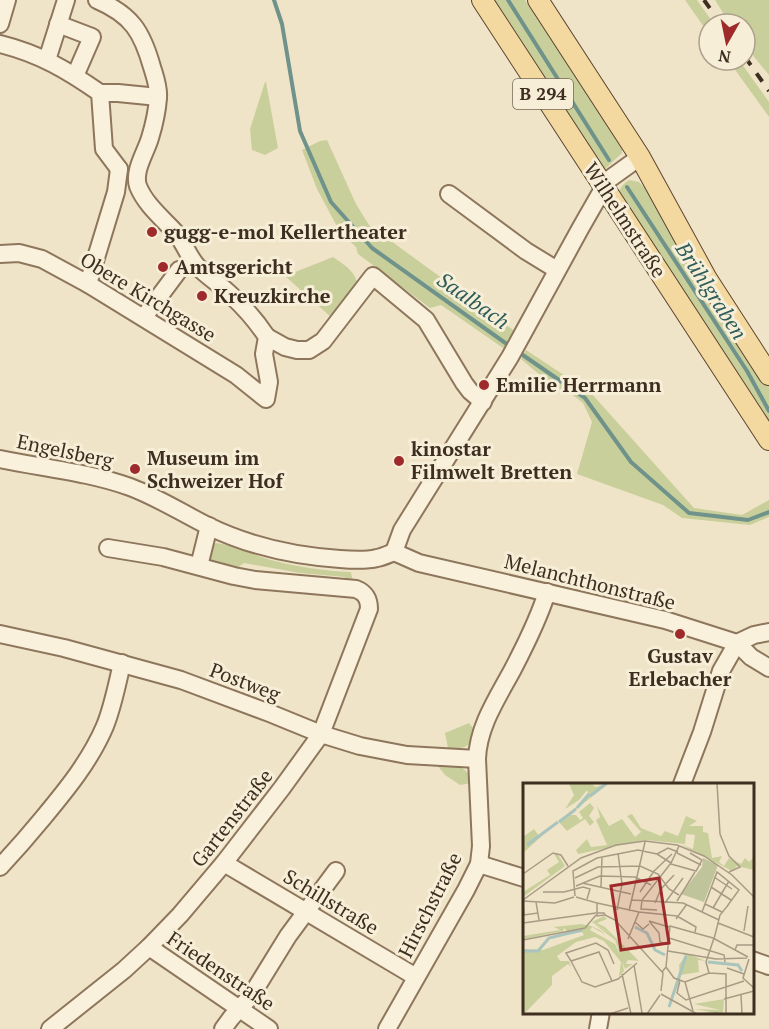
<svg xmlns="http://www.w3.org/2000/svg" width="769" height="1029" viewBox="0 0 769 1029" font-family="'PT Serif',serif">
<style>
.green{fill:#c9cf9b}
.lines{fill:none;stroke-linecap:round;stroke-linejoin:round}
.stream{stroke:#6f938a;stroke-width:4}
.minor-casing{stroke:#8d765c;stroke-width:20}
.major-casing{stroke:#5b4430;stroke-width:22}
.minor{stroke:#faf1dc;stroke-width:16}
.major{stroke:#f3d9a0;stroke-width:20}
.rail{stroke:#3d2e20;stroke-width:4;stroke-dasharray:10 10;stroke-linecap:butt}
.poi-dot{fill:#9e2a2b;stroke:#f7eed8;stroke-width:2}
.labels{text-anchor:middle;stroke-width:6;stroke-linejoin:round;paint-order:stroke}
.shield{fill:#f7eed8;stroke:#756857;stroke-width:1.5}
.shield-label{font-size:18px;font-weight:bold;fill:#3d2e20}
.street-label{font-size:20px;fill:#3d2e20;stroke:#f7eed8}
.poi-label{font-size:20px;font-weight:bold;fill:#3d2e20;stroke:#f7eed8;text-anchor:start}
.water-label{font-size:21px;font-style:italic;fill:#2f5d5a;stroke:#f7eed8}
.inset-river{fill:none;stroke:#a9c4bc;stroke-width:3}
.inset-road{fill:none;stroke:#a89b85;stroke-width:1.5}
.view{fill:#9e2a2b;fill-opacity:0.15;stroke:#9e2a2b;stroke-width:3}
.inset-edge{fill:none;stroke:#3d2e20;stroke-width:3}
</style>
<rect width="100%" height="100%" fill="#f0e4c8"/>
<!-- green -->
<g class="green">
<polygon points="490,0 525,0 623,145 622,153 605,169 601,166"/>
<polygon points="685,0 697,0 714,24 709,24 709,34"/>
<polygon points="715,0 769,0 769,75 745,46 745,24 730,24"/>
<polygon points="728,60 739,60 769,102 769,117"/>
<polygon points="265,82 266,82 278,148 265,155 252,150 250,129"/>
<polygon points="327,140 356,204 369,225 516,332 506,350 441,305 430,308 358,254 356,247 340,232 317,189 302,150 320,141"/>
<path d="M629,180L639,182L644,187L646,186L697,278L769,386V430L619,196C619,188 622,185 629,180Z"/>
<path d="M333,257C343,264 357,272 357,285L331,317L285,276Z"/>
<polygon points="526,350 591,393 694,508 742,515 769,500 769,517 750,525 682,518 663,505 577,474 592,422 583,403 570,393 553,386 521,359"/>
<path d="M217,543C236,546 253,555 271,560C298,567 324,571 351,572L353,582H347L345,577L300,573L244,563L233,571L211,563L207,558L211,545Z"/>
<path d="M469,723L476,732C470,748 464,749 448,748L445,733Z"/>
<path d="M437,765C454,766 467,763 472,783L460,785L445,775Z"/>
</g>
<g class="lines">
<!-- stream -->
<g class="stream">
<polyline points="274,0 282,24 300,131 331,202 372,248 511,347"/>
<polyline points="508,0 609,160"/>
<polyline points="627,187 747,371 769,411"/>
<polyline points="517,351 585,398 631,462 689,513 748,520 769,512"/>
</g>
<defs>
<g id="minor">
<polyline points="0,24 7,0"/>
<polyline points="58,24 92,37 75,76"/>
<path d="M0,44C40,54 67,70 100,93L104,149L119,169"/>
<polyline points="47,60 66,0"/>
<polyline points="100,93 118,93 158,97"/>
<polyline points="449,194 526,251 557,270"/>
<path d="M0,254L19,253L42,259L88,284L236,375L266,399L269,382L264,354L267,337C257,322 245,308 232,296C221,285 208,277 197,266C188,256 184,242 175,232C162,218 145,204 138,186C133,171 146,152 150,138C154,125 157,112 158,98C159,87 155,77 152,67C142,32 132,15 97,0"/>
<polyline points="88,284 116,192 119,169"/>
<polyline points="144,317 179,270"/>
<polyline points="267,337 285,347 297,350 309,350 323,341 373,276 426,320 464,383 470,391 483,402"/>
<path d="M0,459C43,468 88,472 130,487C157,497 182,513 208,526C249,546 295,556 340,559C352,560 365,561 377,558C383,557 389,554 394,552"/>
<polyline points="394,552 402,530 510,357 580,229 608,180 640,157"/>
<polyline points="394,552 419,563 665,620 737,643 751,657 769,668"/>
<polyline points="199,566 209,526"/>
<polyline points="0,634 64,648 181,680 272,714 321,734 360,746 407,755 477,759"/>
<polyline points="737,643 754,635 769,632"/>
<polyline points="682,784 702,732 721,671 737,643"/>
<polyline points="224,863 416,977"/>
<polyline points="479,864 524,878"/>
<path d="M0,867C15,851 29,835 43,818C67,789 90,761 105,726C113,706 117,685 122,663"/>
<polyline points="149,947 269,1029"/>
<polyline points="752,960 769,966"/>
<path d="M50,1029L124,970L149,947L180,915L224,863L282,788L321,734L369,609C369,599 366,593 356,589L255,580L234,576L163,557L108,548"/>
<polyline points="223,1029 231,1018 251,996 288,936 336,871"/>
<path d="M387,1029L466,890L479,864L481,846L477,759C478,726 498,697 513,669C526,644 539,618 547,592"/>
<polyline points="598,1029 601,1012"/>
</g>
<g id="major">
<polyline points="482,0 769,440"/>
<polyline points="538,0 640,157 707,279 769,375"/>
</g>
</defs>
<!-- minor casing -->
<use href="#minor" class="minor-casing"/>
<!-- major casing -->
<use href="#major" class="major-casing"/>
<!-- minor -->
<use href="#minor" class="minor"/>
<!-- major -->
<use href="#major" class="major"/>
<!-- rail -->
<g class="rail">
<polyline points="704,0 721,24"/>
<polyline points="745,57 769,91"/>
</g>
</g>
<!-- markers -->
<g class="poi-dot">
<circle cx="152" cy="232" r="6"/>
<circle cx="163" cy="267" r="6"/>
<circle cx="202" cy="296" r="6"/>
<circle cx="484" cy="385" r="6"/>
<circle cx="399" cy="461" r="6"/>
<circle cx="135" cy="469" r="6"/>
<circle cx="680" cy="634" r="6"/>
</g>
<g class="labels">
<!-- shield labels -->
<rect class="shield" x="513" y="79" width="60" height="30" rx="4.5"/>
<g class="shield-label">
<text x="543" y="100">B 294</text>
</g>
<!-- street labels -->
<g class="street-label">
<text transform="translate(625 220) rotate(57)" y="7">Wilhelmstraße</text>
<text transform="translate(148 297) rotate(31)" y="7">Obere Kirchgasse</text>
<text transform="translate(65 451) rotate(12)" y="7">Engelsberg</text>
<text transform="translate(590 582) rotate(14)" y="7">Melanchthonstraße</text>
<text transform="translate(245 682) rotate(21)" y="7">Postweg</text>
<text transform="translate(232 818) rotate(-52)" y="7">Gartenstraße</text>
<text transform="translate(331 902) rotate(31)" y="7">Schillstraße</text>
<text transform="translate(430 905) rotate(-63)" y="7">Hirschstraße</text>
<text transform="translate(221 971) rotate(34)" y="7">Friedenstraße</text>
</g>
<!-- poi labels -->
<g class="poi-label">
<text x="164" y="239">gugg-e-mol Kellertheater</text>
<text x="175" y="274">Amtsgericht</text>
<text x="214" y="303">Kreuzkirche</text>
<text x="496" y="392">Emilie Herrmann</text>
<text x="411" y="456">kinostar<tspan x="411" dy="23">Filmwelt Bretten</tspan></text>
<text x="147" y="465">Museum im<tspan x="147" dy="23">Schweizer Hof</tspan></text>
<text x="680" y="663" text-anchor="middle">Gustav<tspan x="680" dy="23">Erlebacher</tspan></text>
</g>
<!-- water labels -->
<g class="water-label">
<text transform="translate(711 291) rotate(57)" y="7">Brühlgraben</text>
<text transform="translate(473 301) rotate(35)" y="7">Saalbach</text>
</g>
</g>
<!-- overview -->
<g transform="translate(523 783)">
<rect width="231" height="231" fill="#f0e4c8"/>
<path d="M38,0H67L73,4L86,0L46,32H53L57,37L60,35L56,29L67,20L71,25L66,33L71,39L67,43L62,36L44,48L36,39L66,13L64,7L56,17L42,26L51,12L46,1ZM74,23L86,43L99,36L112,54L118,49L104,33L109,31L118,45L138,53L142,48L155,53L163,33L174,38L166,43H180V49L185,50L189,75L199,73L196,79L201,83L206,75L218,81L222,75L226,79L231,74V87L214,83L209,88L157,61L170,66L172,52L163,51L162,61L123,57L55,71L53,67L64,56L68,64L84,62L73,37L77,34ZM11,46L16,53L20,52L0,70V54ZM34,70L42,83L0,114V109L27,92L24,87L36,79L31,71ZM81,133L84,136L74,140L82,144L116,178L105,177L103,181H110L102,186L92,157L71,141L91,153L69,139ZM58,141L68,143L77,147L83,152L69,144L67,147L92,161L99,176L101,188L96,194L98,179L81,158L72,154L53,159L34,173L37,178H46L48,184L45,181L29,193V202L1,231L0,166L20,167L61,152L59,149L47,151L41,145L40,148L1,156L0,153L37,147L31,144ZM160,169L183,178L175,177L176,189L158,192L157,196L156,182L162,173ZM201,216L200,231L171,226L197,227L171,221Z" fill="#c9cf9b"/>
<path d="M180,75L195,82L181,119L158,111L179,84Z" fill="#bfc49a"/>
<path class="inset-river" d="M67,13L84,0M54,25L66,11M36,39L53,26M4,62L35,39M112,144L124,150L132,167L142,172M0,168H15L26,155L59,147M185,179L215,182L219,188M146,224L163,173"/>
<path class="inset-road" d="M194,0L197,51L206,73L217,84L206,89M154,70L178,82M134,71L145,65L155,69M148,81L173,88L179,77L167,70M131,88L149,71M0,91L30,70L38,72L45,83M191,94L209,106M52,95L75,84L117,83L135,91L146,106L156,112M59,100L108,111M53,103L77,93L112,94L128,102M78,104L79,74M188,104L208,117M20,109H41L60,104L67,106L64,116M117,109L131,88M52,113L50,88L74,75L115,67L134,71L148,80M53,114L74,120V130M0,117L58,75L93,62L122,58L154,62L181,73L209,92L231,114M109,117L160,120L196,137M0,118L32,120L51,114M154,118L172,89M13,119L16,137M74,120L116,129M132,120L138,106L151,92M142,120L160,95M0,121L1,132L15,130M182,121L199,129M190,125L206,98M94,127L99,101L95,70M134,127L118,126L119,117L148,80L156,63M106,128L122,59M116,129L154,133L173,144L172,149M179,129L194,89L216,107L205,122M74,130H81L82,132L74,133ZM82,132L92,137L140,190L138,208M153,136L164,121M126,138L136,150L137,159L146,162M126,138L146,144M112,139L120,146L126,141M0,140L73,130M195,140L231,154M221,148L225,123M146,155L201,172L202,179M105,156L116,129M191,156L197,132L206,121M0,157L62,145L73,132M212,167L214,162H231M145,168L193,176L224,175M226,176L220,195L231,205M48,178L59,199L72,204L95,196L114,180M111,182L119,230M143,184L151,195L162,199L186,190L203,191V231M204,185L221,191M139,189L143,184L147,143L190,155L225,174M186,190L183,179L191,155M99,191L108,231M157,197L154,210L163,217L221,198M89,198L76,169L48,178L43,170L73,160L85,167L91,181M162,199L170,228M138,211L174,231M218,212L219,231M201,216L231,208M87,231L105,225M124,231L137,212M175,231L195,230"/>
<path class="view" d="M136,95L146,160L98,167L88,103Z"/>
<rect width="231" height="231" class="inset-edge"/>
</g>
<!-- north arrow -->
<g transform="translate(727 42) rotate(189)"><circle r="28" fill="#f7eed8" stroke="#ada18e" stroke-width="1.5"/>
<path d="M0-4.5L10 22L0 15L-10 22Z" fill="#9e2a2b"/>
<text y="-9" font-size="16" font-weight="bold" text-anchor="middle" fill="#3d2e20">N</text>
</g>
</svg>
